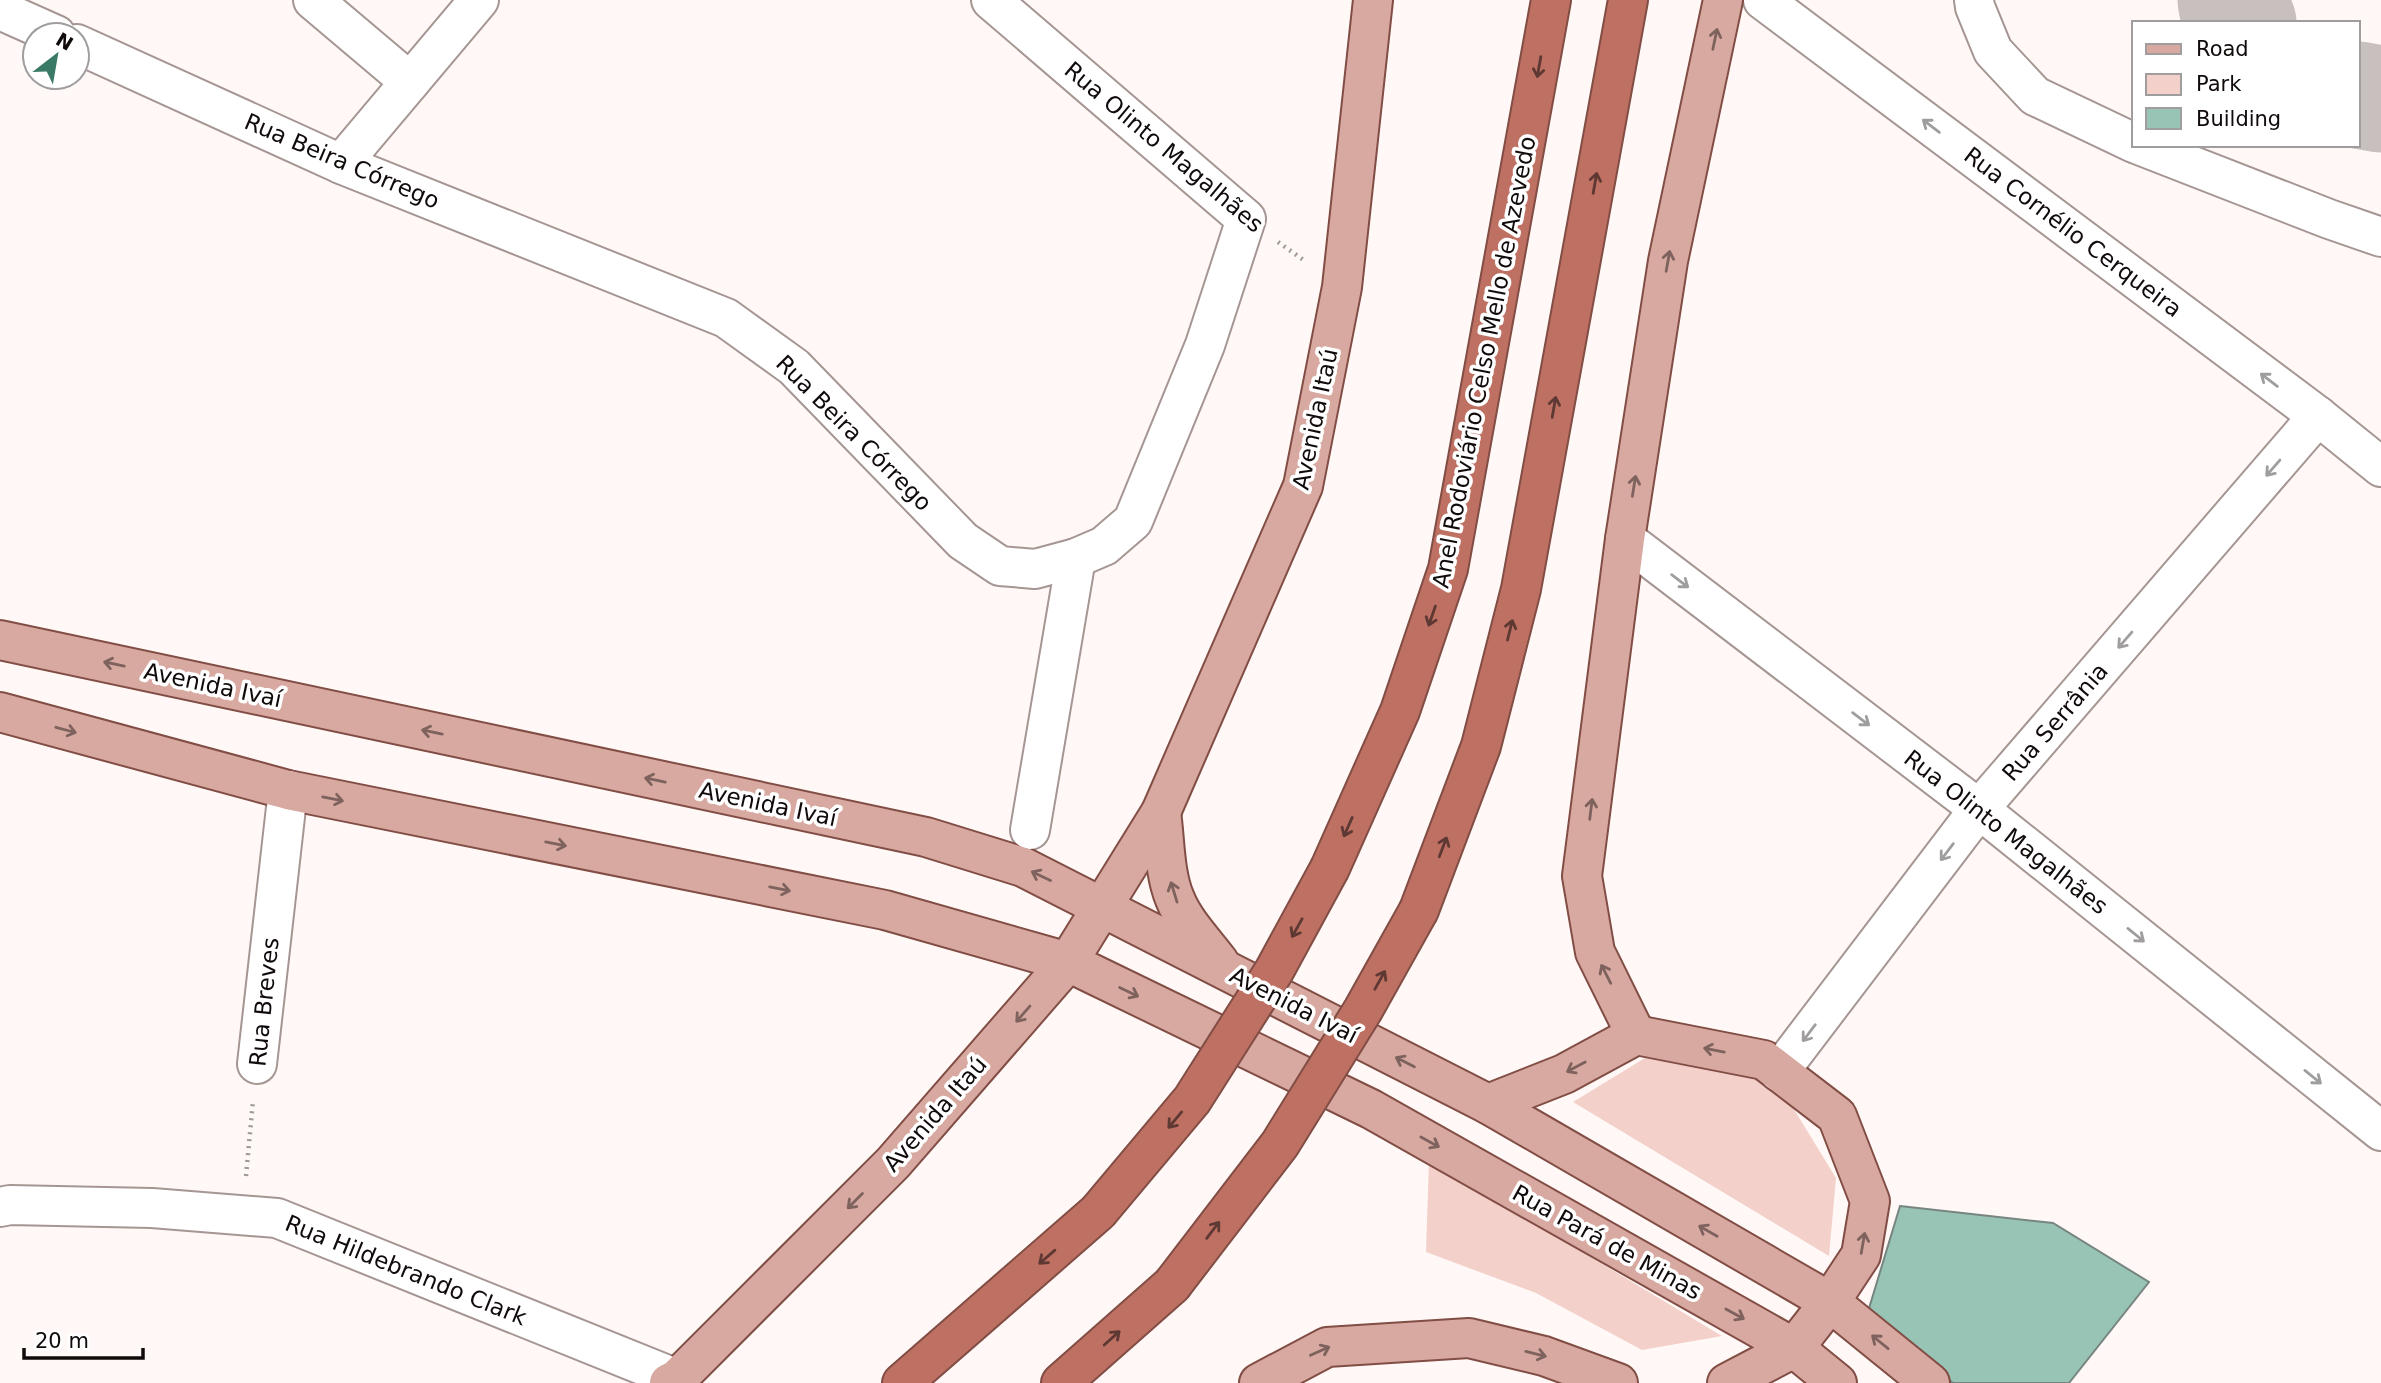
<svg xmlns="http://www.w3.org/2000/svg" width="2381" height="1383" viewBox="0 0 2381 1383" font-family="'DejaVu Sans',sans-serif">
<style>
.green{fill:#f4d0ca}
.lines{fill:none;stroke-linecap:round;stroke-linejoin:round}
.taxiway{stroke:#c7c0be;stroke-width:107}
.building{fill:#98c4b5;stroke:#778580;stroke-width:2}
.minor-casing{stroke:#a59693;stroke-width:42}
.major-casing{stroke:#814d44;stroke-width:42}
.highway-casing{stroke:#814d44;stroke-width:42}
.path{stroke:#9f9998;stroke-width:4.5;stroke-dasharray:2 5;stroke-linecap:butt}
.minor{stroke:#fff;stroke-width:38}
.major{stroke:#d8a9a1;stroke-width:38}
.highway{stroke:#be7063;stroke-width:38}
.highway-bridge-casing{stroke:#814d44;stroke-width:42;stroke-linecap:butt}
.highway-bridge{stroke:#be7063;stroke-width:38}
.oneway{stroke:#7e625d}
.oneway2{stroke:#5e3832}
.oneway3{stroke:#9f9d9d}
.labels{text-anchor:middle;stroke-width:7;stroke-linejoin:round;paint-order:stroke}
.street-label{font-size:23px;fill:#100b0a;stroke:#fff}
</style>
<rect width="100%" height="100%" fill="#fff8f6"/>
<!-- green -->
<g class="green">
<polygon points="1645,1058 1776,1080 1836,1178 1829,1256 1573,1102"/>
<polygon points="1429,1160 1722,1336 1642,1350 1536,1293 1426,1252"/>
</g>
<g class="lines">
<!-- taxiway -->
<g class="taxiway">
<polyline points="2231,0 2232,6 2243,23"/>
<polyline points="2358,95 2381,99"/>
</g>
</g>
<!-- building -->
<polygon class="building" points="1900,1206 2053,1223 2149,1282 2069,1383 1953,1383 1867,1315"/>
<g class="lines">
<defs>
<g id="minor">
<polyline points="313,0 410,82"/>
<polyline points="1763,0 2318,416 2381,467"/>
<polyline points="1974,0 1975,7 1993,51 2035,96 2134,143"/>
<polyline points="0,10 56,35"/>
<polyline points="77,44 341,164 726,318 794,367 963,541 1000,566 1035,569 1076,558 1104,546 1133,521 1205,345 1246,219 991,0"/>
<polyline points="2139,145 2329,219 2381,237"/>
<polyline points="341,164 479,0"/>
<polyline points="1625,539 1979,809 2381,1131"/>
<polyline points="1030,830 1076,558"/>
<polyline points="257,1064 288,790"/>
<polyline points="1779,1072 1979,809 2318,416"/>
<polyline points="0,1207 10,1205 152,1208 277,1218 677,1379"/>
</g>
<g id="major">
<polyline points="0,640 926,837 1023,867 1488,1104 1830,1302 1930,1383"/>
<polyline points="0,712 288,790 885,910 1068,962 1371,1109 1794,1348 1837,1383"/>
<path d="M1161,812C1165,840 1164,873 1175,899C1184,922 1204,942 1219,962"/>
<polyline points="1636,1035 1595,952 1582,876 1625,539 1668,261 1723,0"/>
<polyline points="1636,1035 1764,1060 1837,1116 1870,1201 1861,1255 1830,1302 1794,1348 1727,1383"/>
<polyline points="1488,1104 1564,1074 1636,1035"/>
<polyline points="669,1383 677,1379 893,1163 1068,962 1161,812 1303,486 1342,287 1373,0"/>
<polyline points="1259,1383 1327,1347 1469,1338 1544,1356 1618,1383"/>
</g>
<g id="highway">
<polyline points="1330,868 1400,711 1448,569 1551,0"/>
<polyline points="1419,910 1481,746 1521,589 1628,0"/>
<polyline points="902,1383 1098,1212"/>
<polyline points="1061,1383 1172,1285"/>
</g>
</defs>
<!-- minor casing -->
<use href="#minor" class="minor-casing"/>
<!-- major casing -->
<use href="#major" class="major-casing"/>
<!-- highway casing -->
<use href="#highway" class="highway-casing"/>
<!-- path -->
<g class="path">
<polyline points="1278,242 1305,261"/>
<polyline points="246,1176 253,1101"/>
</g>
<!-- minor -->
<use href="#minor" class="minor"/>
<!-- major -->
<use href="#major" class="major"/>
<!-- highway -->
<use href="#highway" class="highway"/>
<defs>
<g id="highway-bridge">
<polyline points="1098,1212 1192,1100 1274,971 1330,868"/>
<polyline points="1172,1285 1280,1144 1363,1010 1419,910"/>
</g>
</defs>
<!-- highway-bridge casing -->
<use href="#highway-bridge" class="highway-bridge-casing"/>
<!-- highway-bridge -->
<use href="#highway-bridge" class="highway-bridge"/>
</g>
<!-- one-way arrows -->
<defs><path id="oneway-shaft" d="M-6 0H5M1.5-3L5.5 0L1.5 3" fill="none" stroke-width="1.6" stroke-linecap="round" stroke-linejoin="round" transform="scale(1.75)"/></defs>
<g class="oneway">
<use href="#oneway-shaft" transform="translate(1715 39) rotate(-78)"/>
<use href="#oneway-shaft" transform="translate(1668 261) rotate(-80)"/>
<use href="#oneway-shaft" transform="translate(1634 486) rotate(-81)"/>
<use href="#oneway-shaft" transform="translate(114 664) rotate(-168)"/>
<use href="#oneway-shaft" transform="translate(66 730) rotate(15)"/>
<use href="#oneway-shaft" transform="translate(432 732) rotate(-168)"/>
<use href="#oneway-shaft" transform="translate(655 780) rotate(-168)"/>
<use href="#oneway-shaft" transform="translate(333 799) rotate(11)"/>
<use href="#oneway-shaft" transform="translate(1591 809) rotate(-83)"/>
<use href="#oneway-shaft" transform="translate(556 844) rotate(11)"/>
<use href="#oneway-shaft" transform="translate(1041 876) rotate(-154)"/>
<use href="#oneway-shaft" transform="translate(780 889) rotate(11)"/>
<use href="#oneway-shaft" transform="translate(1174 892) rotate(-107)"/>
<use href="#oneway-shaft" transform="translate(1606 974) rotate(-117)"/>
<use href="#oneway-shaft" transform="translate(1129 992) rotate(26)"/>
<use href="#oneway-shaft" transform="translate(1023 1014) rotate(131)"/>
<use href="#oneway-shaft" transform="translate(1714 1050) rotate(-169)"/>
<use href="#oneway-shaft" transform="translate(1405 1062) rotate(-153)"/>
<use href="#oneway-shaft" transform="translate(1576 1067) rotate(152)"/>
<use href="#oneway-shaft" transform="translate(1430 1142) rotate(29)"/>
<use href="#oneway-shaft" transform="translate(855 1201) rotate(135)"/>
<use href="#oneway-shaft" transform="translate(1708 1231) rotate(-150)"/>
<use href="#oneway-shaft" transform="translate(1863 1243) rotate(-80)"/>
<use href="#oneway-shaft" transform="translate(1735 1314) rotate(29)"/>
<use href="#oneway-shaft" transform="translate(1880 1342) rotate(-141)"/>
<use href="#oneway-shaft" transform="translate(1320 1351) rotate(-24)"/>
<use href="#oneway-shaft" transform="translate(1536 1354) rotate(14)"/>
</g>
<g class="oneway2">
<use href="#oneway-shaft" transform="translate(1539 67) rotate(100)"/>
<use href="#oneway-shaft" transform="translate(1595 183) rotate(-80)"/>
<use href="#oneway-shaft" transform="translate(1554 407) rotate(-80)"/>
<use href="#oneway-shaft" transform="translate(1432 616) rotate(109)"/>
<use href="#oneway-shaft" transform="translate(1510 630) rotate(-76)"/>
<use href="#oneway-shaft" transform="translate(1348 827) rotate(114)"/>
<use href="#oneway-shaft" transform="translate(1443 847) rotate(-69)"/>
<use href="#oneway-shaft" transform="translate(1297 928) rotate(119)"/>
<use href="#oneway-shaft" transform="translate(1380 980) rotate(-61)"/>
<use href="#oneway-shaft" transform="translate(1175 1120) rotate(130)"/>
<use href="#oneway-shaft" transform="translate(1213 1230) rotate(-53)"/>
<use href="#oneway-shaft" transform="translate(1047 1257) rotate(139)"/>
<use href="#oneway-shaft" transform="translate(1112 1338) rotate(-42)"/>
</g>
<g class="oneway3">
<use href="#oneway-shaft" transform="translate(1931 126) rotate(-143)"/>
<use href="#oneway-shaft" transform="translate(2269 380) rotate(-143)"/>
<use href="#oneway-shaft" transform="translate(2273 468) rotate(131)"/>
<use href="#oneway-shaft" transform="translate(1680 581) rotate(37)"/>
<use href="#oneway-shaft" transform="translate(2125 640) rotate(131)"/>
<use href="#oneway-shaft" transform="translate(1861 719) rotate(37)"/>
<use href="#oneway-shaft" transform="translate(1947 852) rotate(127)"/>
<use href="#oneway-shaft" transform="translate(2136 935) rotate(39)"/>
<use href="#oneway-shaft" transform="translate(1809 1033) rotate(127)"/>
<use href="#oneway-shaft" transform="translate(2313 1077) rotate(39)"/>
</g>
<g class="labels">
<!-- street labels -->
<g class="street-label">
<text transform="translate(1164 147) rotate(40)" y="8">Rua Olinto Magalhães</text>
<text transform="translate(342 161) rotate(23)" y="8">Rua Beira Córrego</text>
<text transform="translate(2073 232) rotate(37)" y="8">Rua Cornélio Cerqueira</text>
<text transform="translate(1484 362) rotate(-79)" y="8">Anel Rodoviário Celso Mello de Azevedo</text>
<text transform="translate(1315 419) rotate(-78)" y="8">Avenida Itaú</text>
<text transform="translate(854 433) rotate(45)" y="8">Rua Beira Córrego</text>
<text transform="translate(213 685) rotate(12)" y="8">Avenida Ivaí</text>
<text transform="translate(2055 722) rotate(-49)" y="8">Rua Serrânia</text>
<text transform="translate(768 804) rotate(12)" y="8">Avenida Ivaí</text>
<text transform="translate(2006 832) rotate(38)" y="8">Rua Olinto Magalhães</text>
<text transform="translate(264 1002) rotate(-84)" y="8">Rua Breves</text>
<text transform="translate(1294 1005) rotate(27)" y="8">Avenida Ivaí</text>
<text transform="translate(935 1114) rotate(-49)" y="8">Avenida Itaú</text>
<text transform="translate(1607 1242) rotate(29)" y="8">Rua Pará de Minas</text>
<text transform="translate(406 1270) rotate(22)" y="8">Rua Hildebrando Clark</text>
</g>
</g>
<!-- legend -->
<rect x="2132" y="21" width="228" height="126" fill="#ffffff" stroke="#9f9d9d" stroke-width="2"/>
<rect x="2146" y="44" width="35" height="10" fill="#d8a9a1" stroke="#9f9d9d" stroke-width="2"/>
<text x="2196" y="56" font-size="21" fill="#100b0a">Road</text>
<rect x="2146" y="74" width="35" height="21" fill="#f4d0ca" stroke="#9f9d9d" stroke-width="2"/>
<text x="2196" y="91" font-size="21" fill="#100b0a">Park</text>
<rect x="2146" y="108" width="35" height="21" fill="#98c4b5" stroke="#9f9d9d" stroke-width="2"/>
<text x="2196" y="126" font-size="21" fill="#100b0a">Building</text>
<!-- north arrow -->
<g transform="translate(56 56) rotate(31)"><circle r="33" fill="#ffffff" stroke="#9f9d9d" stroke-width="2"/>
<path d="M0-5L12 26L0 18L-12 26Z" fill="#397966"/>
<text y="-10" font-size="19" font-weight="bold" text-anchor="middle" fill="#100b0a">N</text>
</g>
<!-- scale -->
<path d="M24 1348v10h119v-10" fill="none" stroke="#100b0a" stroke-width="3.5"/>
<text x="35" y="1348" font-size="21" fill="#100b0a" stroke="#ffffff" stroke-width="5" paint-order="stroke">20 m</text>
</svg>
